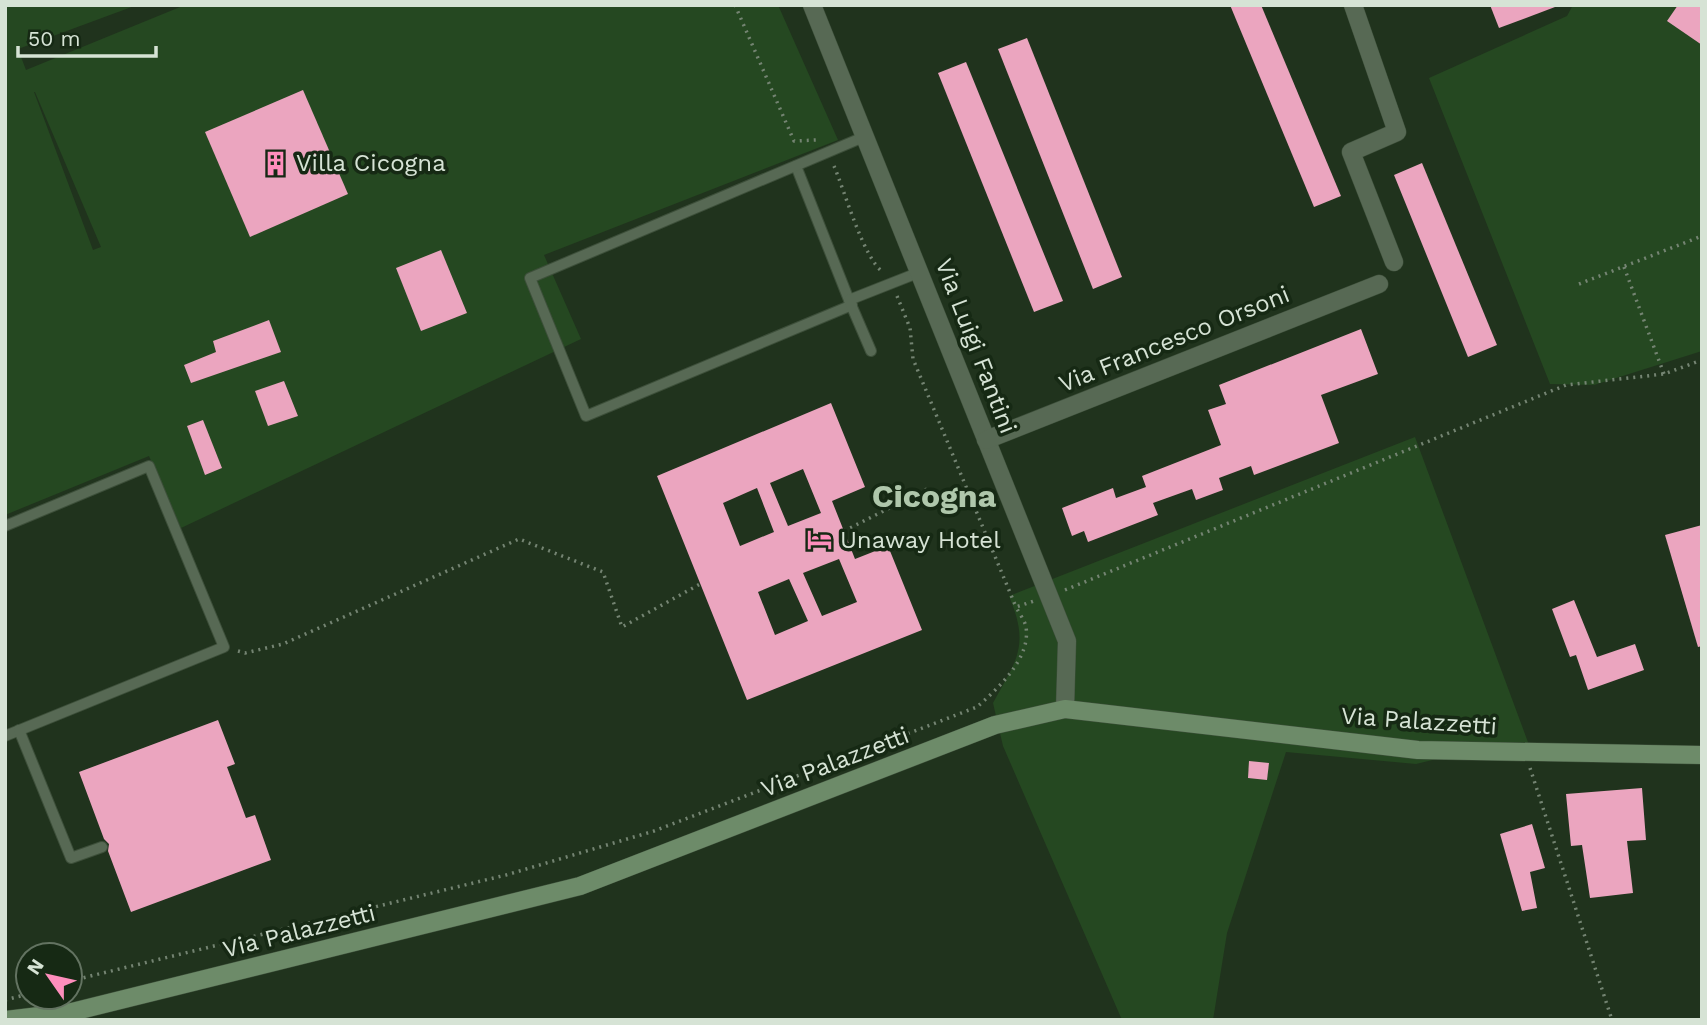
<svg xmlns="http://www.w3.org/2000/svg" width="1707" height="1025" viewBox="0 0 1707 1025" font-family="'Work Sans',sans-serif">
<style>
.green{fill:#254821;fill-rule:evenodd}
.building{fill:#eba5bf;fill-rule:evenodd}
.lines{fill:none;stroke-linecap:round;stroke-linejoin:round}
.lane-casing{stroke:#3d4f3a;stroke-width:12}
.street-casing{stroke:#3d4f3a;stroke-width:19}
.secondary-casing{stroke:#3d4f3a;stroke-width:19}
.path{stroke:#748472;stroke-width:3.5;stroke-dasharray:2 5;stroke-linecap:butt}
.lane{stroke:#576954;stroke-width:10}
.street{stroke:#576954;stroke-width:18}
.secondary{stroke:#6d8b69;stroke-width:18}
.labels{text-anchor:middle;stroke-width:7;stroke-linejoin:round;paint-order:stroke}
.poi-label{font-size:24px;fill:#d6e3d5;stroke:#162914;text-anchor:start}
.street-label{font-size:24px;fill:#d6e3d5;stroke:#162914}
.district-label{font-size:32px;font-weight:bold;fill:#afc7ab;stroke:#162914}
</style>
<rect width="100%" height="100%" fill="#20331d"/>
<!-- green -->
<g class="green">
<path d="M5,5H137L18,49L26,70L185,5H778L838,140L544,255L581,339L181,528L149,456L5,515ZM34,92H35L101,247L93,250Z"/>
<polygon points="1573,5 1702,5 1702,351 1594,385 1550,384 1429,78 1567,16"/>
<path d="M1415,437L1532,753L1449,756L1416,764L1286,752L1227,933L1213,1020H1122L1003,746L993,703C1017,659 1030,646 1009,596Z"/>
</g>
<!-- building -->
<g class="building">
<polygon points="1230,5 1261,5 1341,196 1314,207"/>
<polygon points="1490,5 1555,5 1555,7 1499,28"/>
<polygon points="1678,5 1702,5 1702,45 1667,21"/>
<polygon points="1027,38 1122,277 1093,289 998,49"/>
<polygon points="966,62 1063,301 1034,312 938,73"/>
<polygon points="303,90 348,194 250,237 205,132"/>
<polygon points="1422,163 1497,345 1468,357 1394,175"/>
<polygon points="441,250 467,313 421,331 396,268"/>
<polygon points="269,320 281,352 191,383 184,365 216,352 213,341"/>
<polygon points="1361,329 1378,374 1321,395 1339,443 1254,475 1251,466 1219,478 1223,490 1196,500 1192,489 1153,503 1158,515 1088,542 1084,531 1072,536 1062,508 1113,488 1116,498 1146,487 1142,476 1221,445 1208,410 1226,404 1219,385"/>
<polygon points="284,381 298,416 268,426 255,391"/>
<path d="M831,403L865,487L832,501L855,559L888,546L922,630L747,700L657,476ZM803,469L821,513L788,526L770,483ZM757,488L774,532L740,546L723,503ZM839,559L857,602L822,616L803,573ZM789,579L808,621L775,635L758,592Z"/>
<polygon points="203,420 222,468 205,475 187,426"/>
<polygon points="1702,525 1702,646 1698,647 1665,535"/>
<polygon points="1574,600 1597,657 1635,644 1644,670 1588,690 1576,655 1570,657 1552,609"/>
<polygon points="218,720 235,764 227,767 246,818 255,815 271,860 131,912 108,851 109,844 104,839 79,772"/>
<polygon points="1249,761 1269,763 1267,780 1248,778"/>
<polygon points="1642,788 1646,840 1627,841 1633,893 1590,898 1582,845 1571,846 1566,794"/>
<polygon points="1532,824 1545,868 1530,872 1537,908 1522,911 1500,834"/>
</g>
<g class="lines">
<defs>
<g id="lane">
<polyline points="796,166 849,300"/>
<polyline points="852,305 586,416 530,278 866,136"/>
<polyline points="871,351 849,300 920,272"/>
<polyline points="5,526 149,466 224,647 5,736"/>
<polyline points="19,730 71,858 102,847"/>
</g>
<g id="street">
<polyline points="812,5 1067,641 1065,709"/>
<polyline points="1353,5 1397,132 1351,152 1394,262"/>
<polyline points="986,440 1379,284"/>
</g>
<polyline id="secondary" points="6,1020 72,1012 580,886 995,725 1065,709 1418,750 1702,755"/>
</defs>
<!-- lane casing -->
<use href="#lane" class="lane-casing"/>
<!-- street casing -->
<use href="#street" class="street-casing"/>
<!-- secondary casing -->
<use href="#secondary" class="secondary-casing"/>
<!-- path -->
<g class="path">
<polyline points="735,5 794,141 816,140"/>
<path d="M834,166C844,189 864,260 883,272"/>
<polyline points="1624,267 1664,374"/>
<polyline points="1579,284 1702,236"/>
<polyline points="897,296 910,328 913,359 1016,607"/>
<polyline points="844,531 929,488"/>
<polyline points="1065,590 1566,385 1664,374 1702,360"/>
<polyline points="238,651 245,653 283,644 519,539 603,572 622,627 702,583"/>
<polyline points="1530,768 1612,1020"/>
<path d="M70,981L506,875L654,831L977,707C997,689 1031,659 1026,627C1025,621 1019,613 1016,607L1034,601"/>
<polyline points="5,1000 28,994"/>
</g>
<!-- lane -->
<use href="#lane" class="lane"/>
<!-- street -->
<use href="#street" class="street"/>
<!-- secondary -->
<use href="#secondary" class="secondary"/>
</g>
<!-- icons -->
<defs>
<symbol id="building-bare" viewBox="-9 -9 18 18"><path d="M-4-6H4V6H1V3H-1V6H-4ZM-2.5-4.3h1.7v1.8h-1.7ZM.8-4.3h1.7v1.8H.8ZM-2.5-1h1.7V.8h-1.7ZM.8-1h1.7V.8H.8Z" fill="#fe8ebc" stroke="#162914" stroke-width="2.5" paint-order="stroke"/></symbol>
<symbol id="hotel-bare" viewBox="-9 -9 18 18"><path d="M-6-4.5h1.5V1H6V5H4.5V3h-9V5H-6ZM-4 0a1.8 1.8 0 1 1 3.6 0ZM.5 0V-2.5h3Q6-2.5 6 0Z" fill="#fe8ebc" stroke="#162914" stroke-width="2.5" paint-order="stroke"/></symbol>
</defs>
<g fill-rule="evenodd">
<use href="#building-bare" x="258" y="146" width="35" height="35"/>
<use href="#hotel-bare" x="802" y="522" width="35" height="35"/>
</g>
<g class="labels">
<!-- poi labels -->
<g class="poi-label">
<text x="296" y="171">Villa Cicogna</text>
<text x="840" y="548">Unaway Hotel</text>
</g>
<!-- street labels -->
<g class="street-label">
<text transform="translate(1174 339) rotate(-22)" y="8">Via Francesco Orsoni</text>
<text transform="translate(976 346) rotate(69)" y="8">Via Luigi Fantini</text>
<text transform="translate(1419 721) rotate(4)" y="8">Via Palazzetti</text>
<text transform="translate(835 762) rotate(-21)" y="8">Via Palazzetti</text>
<text transform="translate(299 931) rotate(-14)" y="8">Via Palazzetti</text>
</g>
<!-- district labels -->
<g class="district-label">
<text x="934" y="507">Cicogna</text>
</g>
</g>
<!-- border -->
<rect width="1707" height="1025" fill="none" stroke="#d6e3d5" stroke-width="14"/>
<!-- north arrow -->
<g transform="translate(49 976) rotate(304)"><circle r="33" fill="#162914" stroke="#637361" stroke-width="2"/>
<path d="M0-5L12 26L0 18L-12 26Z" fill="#fe8ebc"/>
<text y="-10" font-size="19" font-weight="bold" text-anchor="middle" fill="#d6e3d5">N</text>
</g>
<!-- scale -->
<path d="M18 46v10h138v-10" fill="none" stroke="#d6e3d5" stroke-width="3.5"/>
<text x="28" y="46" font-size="21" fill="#d6e3d5" stroke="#162914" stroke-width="5" paint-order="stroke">50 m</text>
</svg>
